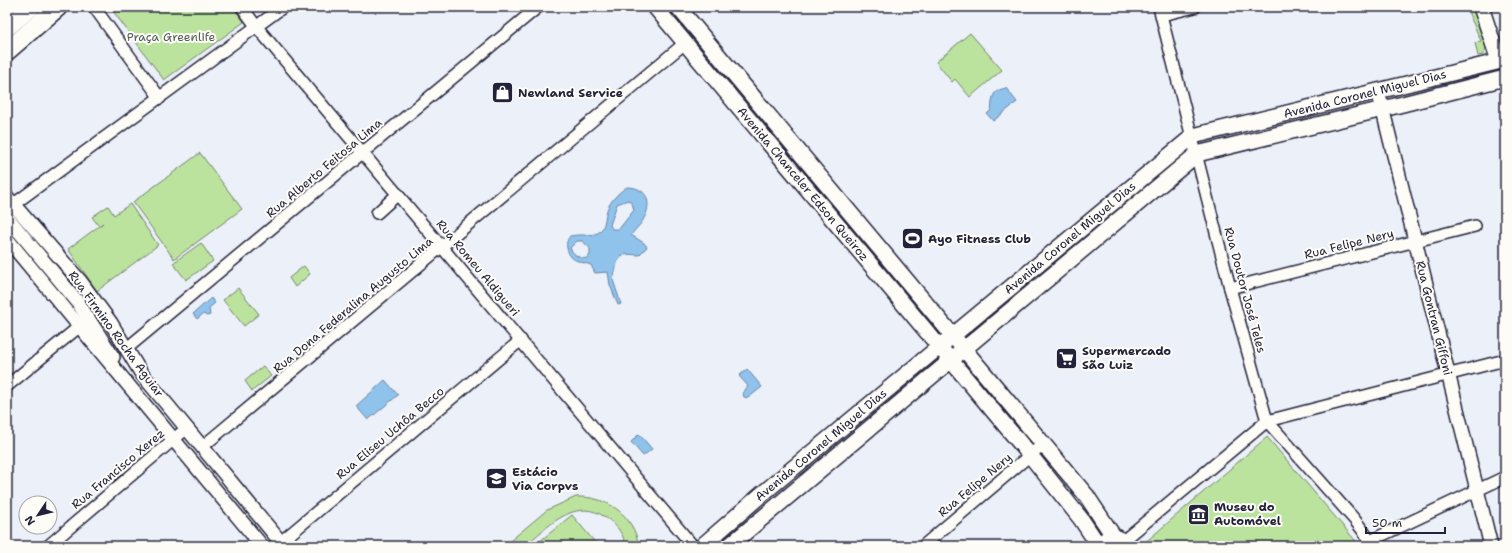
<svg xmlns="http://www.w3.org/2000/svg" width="1512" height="553" viewBox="0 0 1512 553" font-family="'Shantell Sans',sans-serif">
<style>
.green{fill:#bce39e;stroke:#6f826c}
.water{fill:#90c3ec;stroke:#6483a5;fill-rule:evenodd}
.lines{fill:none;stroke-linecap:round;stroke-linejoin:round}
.minor-casing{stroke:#22223b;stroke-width:14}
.tertiary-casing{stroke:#22223b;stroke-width:16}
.secondary-casing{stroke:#22223b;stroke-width:18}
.trunk-casing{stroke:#22223b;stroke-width:21}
.minor{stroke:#fdfcf7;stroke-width:11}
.tertiary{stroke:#fdfcf7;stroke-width:13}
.secondary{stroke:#fdfcf7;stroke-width:15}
.trunk{stroke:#fdfcf7;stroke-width:18}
.labels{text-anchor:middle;stroke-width:4;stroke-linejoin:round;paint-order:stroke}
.park-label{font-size:12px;fill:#505c59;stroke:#fdfcf7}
.poi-label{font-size:12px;font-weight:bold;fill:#22223b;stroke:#fdfcf7;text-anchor:start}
.street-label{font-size:12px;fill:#22223b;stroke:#fdfcf7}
</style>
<rect width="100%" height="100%" fill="#ecf0f8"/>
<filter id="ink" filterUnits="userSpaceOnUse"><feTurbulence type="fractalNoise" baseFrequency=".025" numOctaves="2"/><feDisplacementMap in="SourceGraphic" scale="8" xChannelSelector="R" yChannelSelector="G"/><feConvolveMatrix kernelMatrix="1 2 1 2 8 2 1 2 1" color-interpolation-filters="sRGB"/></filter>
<g filter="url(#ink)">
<!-- green -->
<g class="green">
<polygon points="110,7 233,7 244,22 164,80"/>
<polygon points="1466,7 1473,7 1487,48 1483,55 1478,56 1475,43 1481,41"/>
<polygon points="970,33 1002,70 970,97 955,79 952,82 936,62"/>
<polygon points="200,153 242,209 174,259 133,202"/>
<polygon points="130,204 158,245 97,291 68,249 103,223 99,226 92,217 108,206 114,215"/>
<polygon points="201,243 213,261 186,280 173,263"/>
<polygon points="304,266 310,274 295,287 289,278"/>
<polygon points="238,288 259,314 244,326 223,300"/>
<polygon points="263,366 271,376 252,391 245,381"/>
<polygon points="1267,437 1360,546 1141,546"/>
<path d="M576,497C607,496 633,514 639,546H626C623,533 616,524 605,517C579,499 555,520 535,537C532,540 527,545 523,546C517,547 510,546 504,546L547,510Z"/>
<polygon points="572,515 598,546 534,546"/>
</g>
<!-- water -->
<g class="water">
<path d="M1006,88L1017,102L993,121L987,114L991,110C993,97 991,91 1006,88Z"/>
<path d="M627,187C648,187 653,204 643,220C640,226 635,229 631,235L644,243L647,247L639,255L625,254L618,259L613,280L621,304L618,305L610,285L608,272L595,273L591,265C580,261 570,262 567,248C566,243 567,240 570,236C578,234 587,236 595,234C606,231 604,219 607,210C610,201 619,192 627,187ZM628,200L632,203L634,210L619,229H612L610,225L617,204ZM577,241H582L590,248V255L587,258C580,260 573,254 570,248Z"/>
<polygon points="211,298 215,303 209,308 210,315 207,316 203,314 197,319 193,314"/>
<polygon points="747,369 762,387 748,398 744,397 743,393 748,386 739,376"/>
<polygon points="385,380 398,395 368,420 356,406"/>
<polygon points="639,434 652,449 643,456 631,442"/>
</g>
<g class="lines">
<defs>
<g id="minor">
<polyline points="94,7 160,98"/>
<polyline points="242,7 256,26 693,546"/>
<polyline points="1159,7 1230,288 1267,421 1354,519 1364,532 1372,546"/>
<polyline points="1162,15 1195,7"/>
<polyline points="14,204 283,7"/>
<polyline points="377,213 398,194"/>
<polyline points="1230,288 1475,226"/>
<polyline points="126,349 538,7"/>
<polyline points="7,386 80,326"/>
<polyline points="202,447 685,43"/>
<polyline points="1123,541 1267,421 1505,360"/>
<polyline points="1370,541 1505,477"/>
<polyline points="48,546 187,428"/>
<polyline points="276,546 521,340"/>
<polyline points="923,546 1043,444"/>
</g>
<g id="tertiary">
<polyline points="1378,91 1491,546"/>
<polyline points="7,197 81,282 111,323 141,373 284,546"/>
<polyline points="7,217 77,301 113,357"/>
<polyline points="7,239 262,546"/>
</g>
<g id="secondary">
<polyline points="655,7 1030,455 1081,519 1099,546"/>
<polyline points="678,7 1086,495 1114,537"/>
<polyline points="1481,7 1499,61"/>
<polyline points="1105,540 1109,538 1118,538 1127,546"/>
<polyline points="702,546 762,494 1193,136 1505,60"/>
<polyline points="729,546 1197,154 1383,109 1505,78"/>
</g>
<g id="trunk">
<polyline points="7,27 31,7"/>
<polyline points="7,51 58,7"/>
</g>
</defs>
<!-- minor casing -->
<use href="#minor" class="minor-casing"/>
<!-- tertiary casing -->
<use href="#tertiary" class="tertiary-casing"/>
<!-- secondary casing -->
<use href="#secondary" class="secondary-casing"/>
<!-- trunk casing -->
<use href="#trunk" class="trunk-casing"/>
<!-- minor -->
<use href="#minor" class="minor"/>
<!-- tertiary -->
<use href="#tertiary" class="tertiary"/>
<!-- secondary -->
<use href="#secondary" class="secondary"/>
<!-- trunk -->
<use href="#trunk" class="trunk"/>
</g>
</g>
<!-- icons -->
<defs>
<symbol id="shop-square" viewBox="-11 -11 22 22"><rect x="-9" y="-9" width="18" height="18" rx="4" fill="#22223b" stroke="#fdfcf7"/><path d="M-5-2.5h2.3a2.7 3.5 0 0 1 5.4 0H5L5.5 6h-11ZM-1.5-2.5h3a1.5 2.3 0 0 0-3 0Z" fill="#fff"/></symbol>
<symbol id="stadium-square" viewBox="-11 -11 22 22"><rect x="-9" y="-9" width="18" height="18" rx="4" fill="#22223b" stroke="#fdfcf7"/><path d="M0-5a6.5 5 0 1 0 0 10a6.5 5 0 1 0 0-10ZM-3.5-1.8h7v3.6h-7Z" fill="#fff"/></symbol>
<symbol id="supermarket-square" viewBox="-11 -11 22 22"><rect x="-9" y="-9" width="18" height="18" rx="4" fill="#22223b" stroke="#fdfcf7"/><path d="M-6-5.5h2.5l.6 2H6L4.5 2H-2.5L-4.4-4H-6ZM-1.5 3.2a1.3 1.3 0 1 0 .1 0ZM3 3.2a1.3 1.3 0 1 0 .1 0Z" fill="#fff"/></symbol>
<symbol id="university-square" viewBox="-11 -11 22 22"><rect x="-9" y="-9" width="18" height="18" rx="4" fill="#22223b" stroke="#fdfcf7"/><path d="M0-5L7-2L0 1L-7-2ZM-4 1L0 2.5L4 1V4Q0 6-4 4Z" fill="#fff"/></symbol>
<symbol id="museum-square" viewBox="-11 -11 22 22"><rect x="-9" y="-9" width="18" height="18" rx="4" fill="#22223b" stroke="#fdfcf7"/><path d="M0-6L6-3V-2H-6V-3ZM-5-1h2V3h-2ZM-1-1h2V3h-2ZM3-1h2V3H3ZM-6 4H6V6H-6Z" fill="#fff"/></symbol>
</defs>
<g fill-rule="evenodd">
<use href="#shop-square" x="490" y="80" width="25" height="25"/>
<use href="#stadium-square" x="900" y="226" width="25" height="25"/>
<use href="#supermarket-square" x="1054" y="346" width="25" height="25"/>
<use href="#university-square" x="484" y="466" width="25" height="25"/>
<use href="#museum-square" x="1186" y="502" width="25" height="25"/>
</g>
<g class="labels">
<!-- park labels -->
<g class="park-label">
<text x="171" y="41">Praça Greenlife</text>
</g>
<!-- poi labels -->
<g class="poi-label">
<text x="518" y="97">Newland Service</text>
<text x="928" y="243">Ayo Fitness Club</text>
<text x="1082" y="355">Supermercado<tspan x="1082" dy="14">São Luiz</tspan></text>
<text x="512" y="476">Estácio<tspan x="512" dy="14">Via Corpvs</tspan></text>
<text x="1214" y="511">Museu do<tspan x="1214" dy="14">Automóvel</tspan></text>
</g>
<!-- street labels -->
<g class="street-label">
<text transform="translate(1365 94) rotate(-14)" y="4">Avenida Coronel Miguel Dias</text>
<text transform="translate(324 168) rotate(-40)" y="4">Rua Alberto Feitosa Lima</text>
<text transform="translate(803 184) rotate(50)" y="4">Avenida Chanceler Edson Queiroz</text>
<text transform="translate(1070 238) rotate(-40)" y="4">Avenida Coronel Miguel Dias</text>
<text transform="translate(1349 244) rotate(-14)" y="4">Rua Felipe Nery</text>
<text transform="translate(478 268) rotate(50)" y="4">Rua Romeu Aldigueri</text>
<text transform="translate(1245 290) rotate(75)" y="4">Rua Doutor José Teles</text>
<text transform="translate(353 305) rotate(-40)" y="4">Rua Dona Federalina Augusto Lima</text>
<text transform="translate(1434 318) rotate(76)" y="4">Rua Gontran Giffoni</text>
<text transform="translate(116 334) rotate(54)" y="4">Rua Firmino Rocha Aguiar</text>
<text transform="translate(390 433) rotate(-40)" y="4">Rua Eliseu Uchôa Becco</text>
<text transform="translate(821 445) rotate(-40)" y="4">Avenida Coronel Miguel Dias</text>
<text transform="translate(118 469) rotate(-40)" y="4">Rua Francisco Xerez</text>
<text transform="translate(975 485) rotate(-40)" y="4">Rua Felipe Nery</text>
</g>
</g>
<!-- margin -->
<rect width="1512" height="553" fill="none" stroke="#fdfcf7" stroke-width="24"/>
<rect x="12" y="12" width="1488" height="529" fill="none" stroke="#22223b" stroke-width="1.5" filter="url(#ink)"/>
<!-- north arrow -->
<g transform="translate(38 515) rotate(235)"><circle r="19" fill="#fdfcf7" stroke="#a5a5ac"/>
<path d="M0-3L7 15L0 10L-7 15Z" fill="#22223b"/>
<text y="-6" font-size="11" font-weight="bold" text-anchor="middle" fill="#22223b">N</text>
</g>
<!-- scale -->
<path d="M1366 527v6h79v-6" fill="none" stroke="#22223b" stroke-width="2"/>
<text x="1372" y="527" font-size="12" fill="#22223b" stroke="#fdfcf7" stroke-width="3" paint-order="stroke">50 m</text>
</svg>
